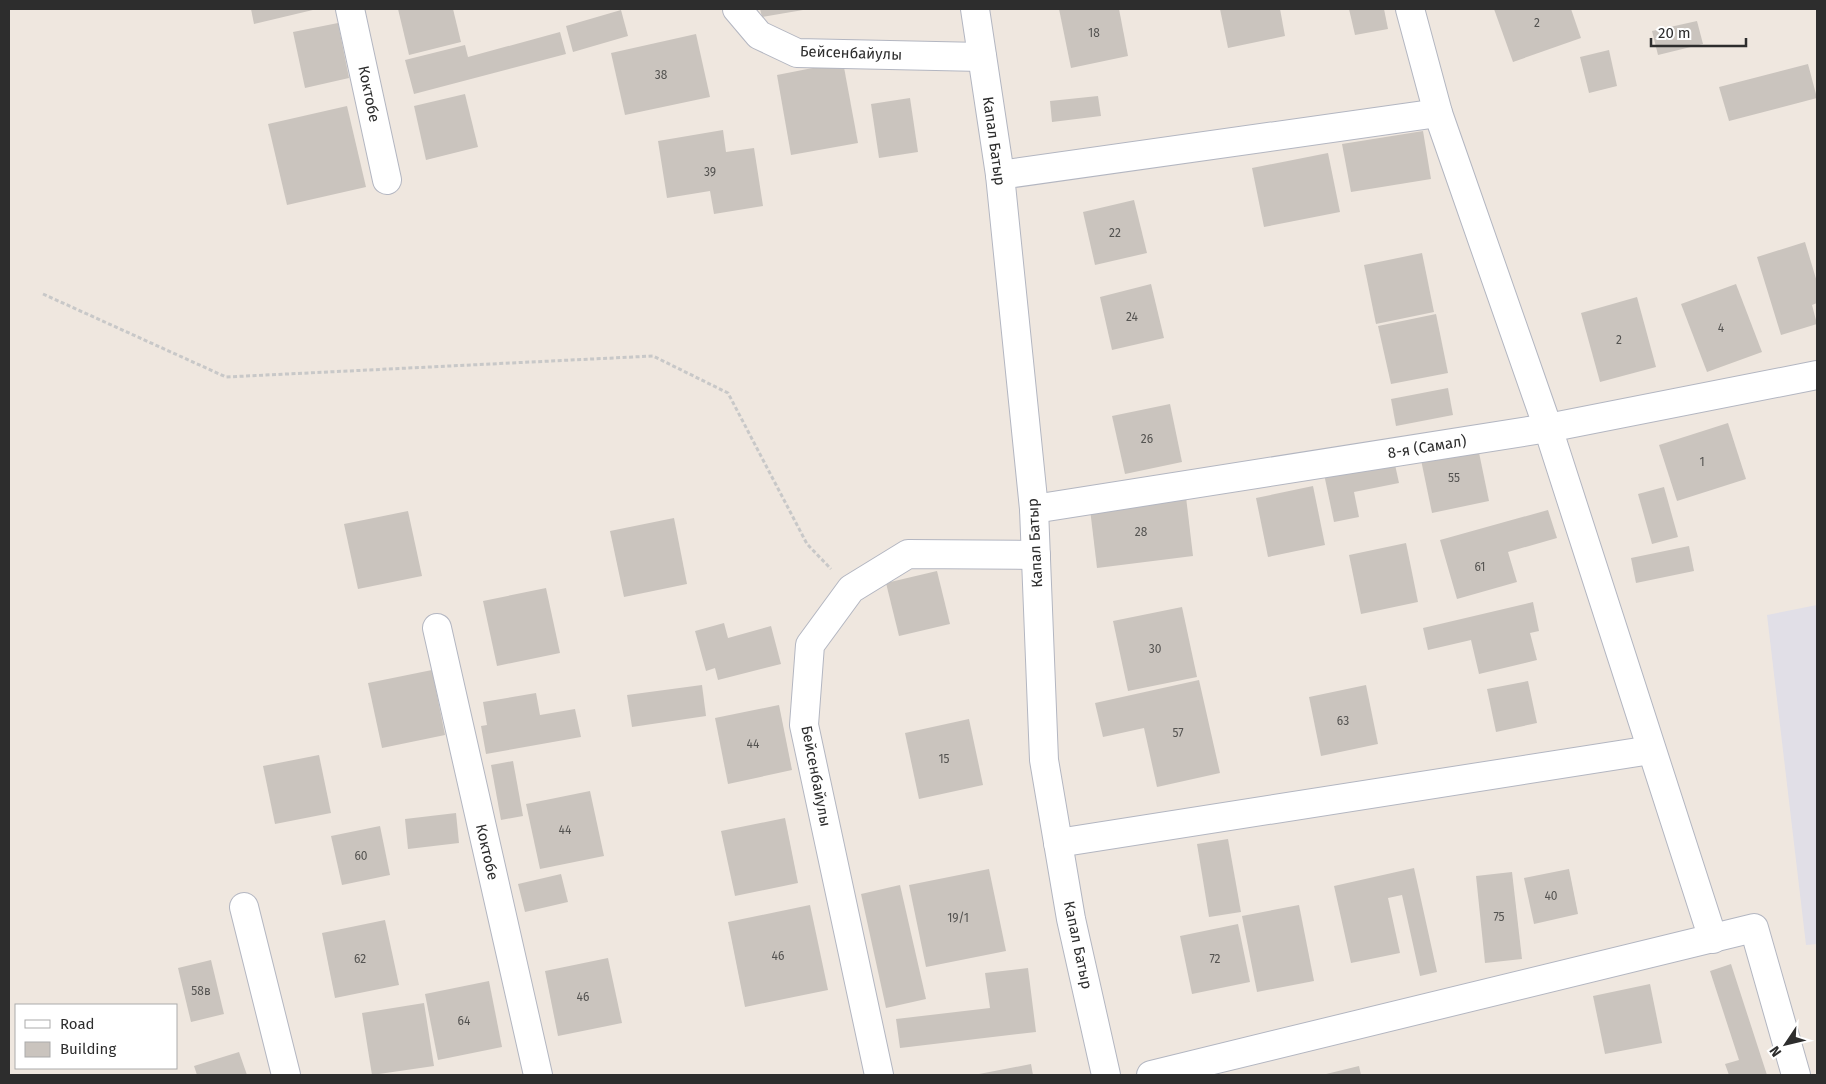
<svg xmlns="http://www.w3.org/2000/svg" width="1826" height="1084" viewBox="0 0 1826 1084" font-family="'Fira Sans',sans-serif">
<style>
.industrial{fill:#e1dfe7}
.building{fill:#cac4be}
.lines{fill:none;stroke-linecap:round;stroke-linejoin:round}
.minor-casing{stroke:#b3b6c1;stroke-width:30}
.secondary-casing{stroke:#b3b6c1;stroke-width:30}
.path{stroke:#c8c8c8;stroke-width:3;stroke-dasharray:4 2.5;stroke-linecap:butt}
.minor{stroke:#fff;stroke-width:28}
.secondary{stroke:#fff;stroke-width:28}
.labels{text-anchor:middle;stroke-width:5;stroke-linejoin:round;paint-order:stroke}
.number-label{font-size:12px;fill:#545351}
.street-label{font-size:15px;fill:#2d2d2d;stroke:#fff}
</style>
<rect width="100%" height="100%" fill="#efe7df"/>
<!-- industrial -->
<polygon class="industrial" points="1817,605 1817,944 1806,945 1767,615"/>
<!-- building -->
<g class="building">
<polygon points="251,9 317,9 254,24"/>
<polygon points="398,9 453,9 461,42 409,55"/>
<polygon points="760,9 803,9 803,10 762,17"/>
<polygon points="1059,9 1119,9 1128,56 1071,68"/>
<polygon points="1220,9 1280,9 1285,36 1228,48"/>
<polygon points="1349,9 1384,9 1388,29 1355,35"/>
<polygon points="1494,9 1571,9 1581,38 1513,62"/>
<polygon points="621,10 628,36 573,52 566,26"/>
<polygon points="1697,21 1703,44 1658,55 1652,31"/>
<polygon points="338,23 349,78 305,88 293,32"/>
<polygon points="560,32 566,54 414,94 405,60 465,45 468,57"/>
<polygon points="696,34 710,97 625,115 611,53"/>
<polygon points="1609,50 1617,86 1589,93 1580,57"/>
<polygon points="843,62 858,143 791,155 777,75"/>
<polygon points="1808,64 1817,98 1729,121 1719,87"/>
<polygon points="465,94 478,147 426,160 414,106"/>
<polygon points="1098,96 1101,116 1052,122 1050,101"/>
<polygon points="910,98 918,152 879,158 871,104"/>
<polygon points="347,106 366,187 287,205 268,124"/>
<polygon points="723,130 726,152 754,148 763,206 714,214 710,191 667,198 658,141"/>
<polygon points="1423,131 1431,179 1351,192 1342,144"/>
<polygon points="1328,153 1340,212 1264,227 1252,168"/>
<polygon points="1134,200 1147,253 1095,265 1083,212"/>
<polygon points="1805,242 1817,282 1817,303 1812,305 1817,324 1781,335 1757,257"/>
<polygon points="1422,253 1434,312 1376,324 1364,265"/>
<polygon points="1151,284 1164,338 1112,350 1100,297"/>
<polygon points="1736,284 1762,352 1707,372 1681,304"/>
<polygon points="1637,297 1656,367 1600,382 1581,313"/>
<polygon points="1436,314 1448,373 1391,384 1378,326"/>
<polygon points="1448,388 1453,415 1396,426 1391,399"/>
<polygon points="1170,404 1182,462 1125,474 1112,416"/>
<polygon points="1728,423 1746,479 1677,501 1659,445"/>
<polygon points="1477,443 1489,501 1432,513 1420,455"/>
<polygon points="1394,460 1399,483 1354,492 1359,517 1334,522 1324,474"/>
<polygon points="1313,486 1325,545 1268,557 1256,498"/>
<polygon points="1664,487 1678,537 1652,544 1638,494"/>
<polygon points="1186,497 1193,556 1097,568 1090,509"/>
<polygon points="1548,510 1557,538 1508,552 1517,582 1457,599 1440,540"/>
<polygon points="408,511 422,576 358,589 344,524"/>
<polygon points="674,518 687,584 624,597 610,531"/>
<polygon points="1406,543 1418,602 1361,614 1349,555"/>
<polygon points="1689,546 1694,571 1636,583 1631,558"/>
<polygon points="937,571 950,624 899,636 886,583"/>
<polygon points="546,588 560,653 497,666 483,601"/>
<polygon points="1533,602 1539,631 1530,633 1537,660 1479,674 1471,640 1428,650 1423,628"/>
<polygon points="1182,607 1197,677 1128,691 1113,621"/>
<polygon points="724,623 728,638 771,626 781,664 718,680 715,668 706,671 695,631"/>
<polygon points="432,670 445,735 382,748 368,683"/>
<polygon points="1199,680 1220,773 1157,787 1144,728 1103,737 1095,703"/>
<polygon points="1528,681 1537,723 1496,732 1487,689"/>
<polygon points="702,685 706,716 632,727 627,695"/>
<polygon points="1366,685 1378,744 1321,756 1309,697"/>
<polygon points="536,693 540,715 575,709 581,737 486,754 481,726 487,725 483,702"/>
<polygon points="779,705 792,770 728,784 715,718"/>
<polygon points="969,719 983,785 919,799 905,733"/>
<polygon points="319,755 331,813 275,824 263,766"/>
<polygon points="513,761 523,816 501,820 491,765"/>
<polygon points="590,791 604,856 540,869 526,804"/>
<polygon points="456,813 459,843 408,849 405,819"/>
<polygon points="785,818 798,883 735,896 721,831"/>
<polygon points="380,826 390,875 342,885 331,836"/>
<polygon points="1228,839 1241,912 1209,917 1197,844"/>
<polygon points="1414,868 1437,972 1420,976 1402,895 1388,898 1400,953 1351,963 1334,886"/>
<polygon points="989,869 1006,951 926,967 909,885"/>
<polygon points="1569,869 1578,914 1534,924 1524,878"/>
<polygon points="1512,872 1522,959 1485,963 1476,876"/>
<polygon points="561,874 568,902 525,912 518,884"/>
<polygon points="900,885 926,999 886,1008 861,894"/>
<polygon points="810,905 828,990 745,1007 728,922"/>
<polygon points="1299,905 1314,981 1257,992 1242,916"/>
<polygon points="385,920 399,985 335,998 322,933"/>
<polygon points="1238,924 1250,982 1192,994 1180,936"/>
<polygon points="608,958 622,1023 558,1036 545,971"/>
<polygon points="211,960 224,1014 191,1022 178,968"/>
<polygon points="1731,964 1767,1075 1729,1075 1725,1064 1739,1060 1710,971"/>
<polygon points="1028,968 1036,1032 900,1048 896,1019 990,1008 985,973"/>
<polygon points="489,981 502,1047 438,1060 425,994"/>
<polygon points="1650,984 1662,1043 1605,1054 1593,996"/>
<polygon points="424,1003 434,1066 372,1075 362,1013"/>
<polygon points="239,1052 247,1075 197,1075 194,1066"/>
<polygon points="1031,1064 1033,1075 979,1075 979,1074"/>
<polygon points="1359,1066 1361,1075 1322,1075"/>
</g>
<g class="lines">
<defs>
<g id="minor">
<polyline points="350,9 387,180"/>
<polyline points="737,9 759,35 797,53 982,57"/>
<polyline points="1410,9 1438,113 1548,428 1713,939"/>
<polyline points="1000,175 1438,113"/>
<polyline points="1034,509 1548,428 1817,375"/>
<polyline points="437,628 538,1075"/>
<polyline points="1058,843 1651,750"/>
<polyline points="244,907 286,1075"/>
<polyline points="879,1075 804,725 810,645 851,589 908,554 1036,555"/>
<polyline points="1151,1075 1754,928 1796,1075"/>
</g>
<polyline id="secondary" points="975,9 1000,175 1034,509 1044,760 1071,919 1106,1075"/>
</defs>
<!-- minor casing -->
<use href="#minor" class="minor-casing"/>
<!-- secondary casing -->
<use href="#secondary" class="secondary-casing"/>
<!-- path -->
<polyline class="path" points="43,294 226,377 653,356 728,393 807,544 831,569"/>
<!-- minor -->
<use href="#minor" class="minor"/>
<!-- secondary -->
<use href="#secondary" class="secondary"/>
</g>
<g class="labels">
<!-- number labels -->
<g class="number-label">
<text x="1537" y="27">2</text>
<text x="1094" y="37">18</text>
<text x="661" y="79">38</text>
<text x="710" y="176">39</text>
<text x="1115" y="237">22</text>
<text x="1132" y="321">24</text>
<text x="1721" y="332">4</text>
<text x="1619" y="344">2</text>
<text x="1147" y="443">26</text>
<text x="1702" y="466">1</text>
<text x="1454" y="482">55</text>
<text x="1141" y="536">28</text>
<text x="1480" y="571">61</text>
<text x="1155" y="653">30</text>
<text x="1343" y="725">63</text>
<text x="1178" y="737">57</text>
<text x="753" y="748">44</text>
<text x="944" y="763">15</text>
<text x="565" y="834">44</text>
<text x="361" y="860">60</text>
<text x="1551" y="900">40</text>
<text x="1499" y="921">75</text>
<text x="958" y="922">19/1</text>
<text x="778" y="960">46</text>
<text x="360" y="963">62</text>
<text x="1215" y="963">72</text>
<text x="201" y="995">58в</text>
<text x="583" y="1001">46</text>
<text x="464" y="1025">64</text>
</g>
<!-- street labels -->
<g class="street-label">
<text transform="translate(851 53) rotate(2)" y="5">Бейсенбайулы</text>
<text transform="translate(369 94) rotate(78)" y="5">Коктобе</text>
<text transform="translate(994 141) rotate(82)" y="5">Капал Батыр</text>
<text transform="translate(1427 447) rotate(-9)" y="5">8-я (Самал)</text>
<text transform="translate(1035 543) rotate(-93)" y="5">Капал Батыр</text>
<text transform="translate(816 776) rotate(79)" y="5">Бейсенбайулы</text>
<text transform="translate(487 852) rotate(77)" y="5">Коктобе</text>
<text transform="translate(1078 945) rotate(78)" y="5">Капал Батыр</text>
</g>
</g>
<!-- border -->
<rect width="1826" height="1084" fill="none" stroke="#2d2d2d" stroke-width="20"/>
<!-- legend -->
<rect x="15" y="1004" width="162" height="65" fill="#ffffff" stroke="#ababab"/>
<rect x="25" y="1020" width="25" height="8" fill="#ffffff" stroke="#ababab"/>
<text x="60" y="1029" font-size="15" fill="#2d2d2d">Road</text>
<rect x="25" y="1042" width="25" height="15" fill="#cac4be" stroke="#ababab"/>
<text x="60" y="1054" font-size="15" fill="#2d2d2d">Building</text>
<!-- north arrow -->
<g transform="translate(1786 1044) rotate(235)" stroke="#ffffff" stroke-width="4" paint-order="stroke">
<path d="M0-4L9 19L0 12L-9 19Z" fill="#2d2d2d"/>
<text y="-8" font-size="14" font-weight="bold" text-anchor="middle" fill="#2d2d2d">N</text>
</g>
<!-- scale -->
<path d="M1651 38v8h95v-8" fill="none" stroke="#2d2d2d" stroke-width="2.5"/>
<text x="1658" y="38" font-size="15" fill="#2d2d2d" stroke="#ffffff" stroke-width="4" paint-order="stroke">20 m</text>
</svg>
